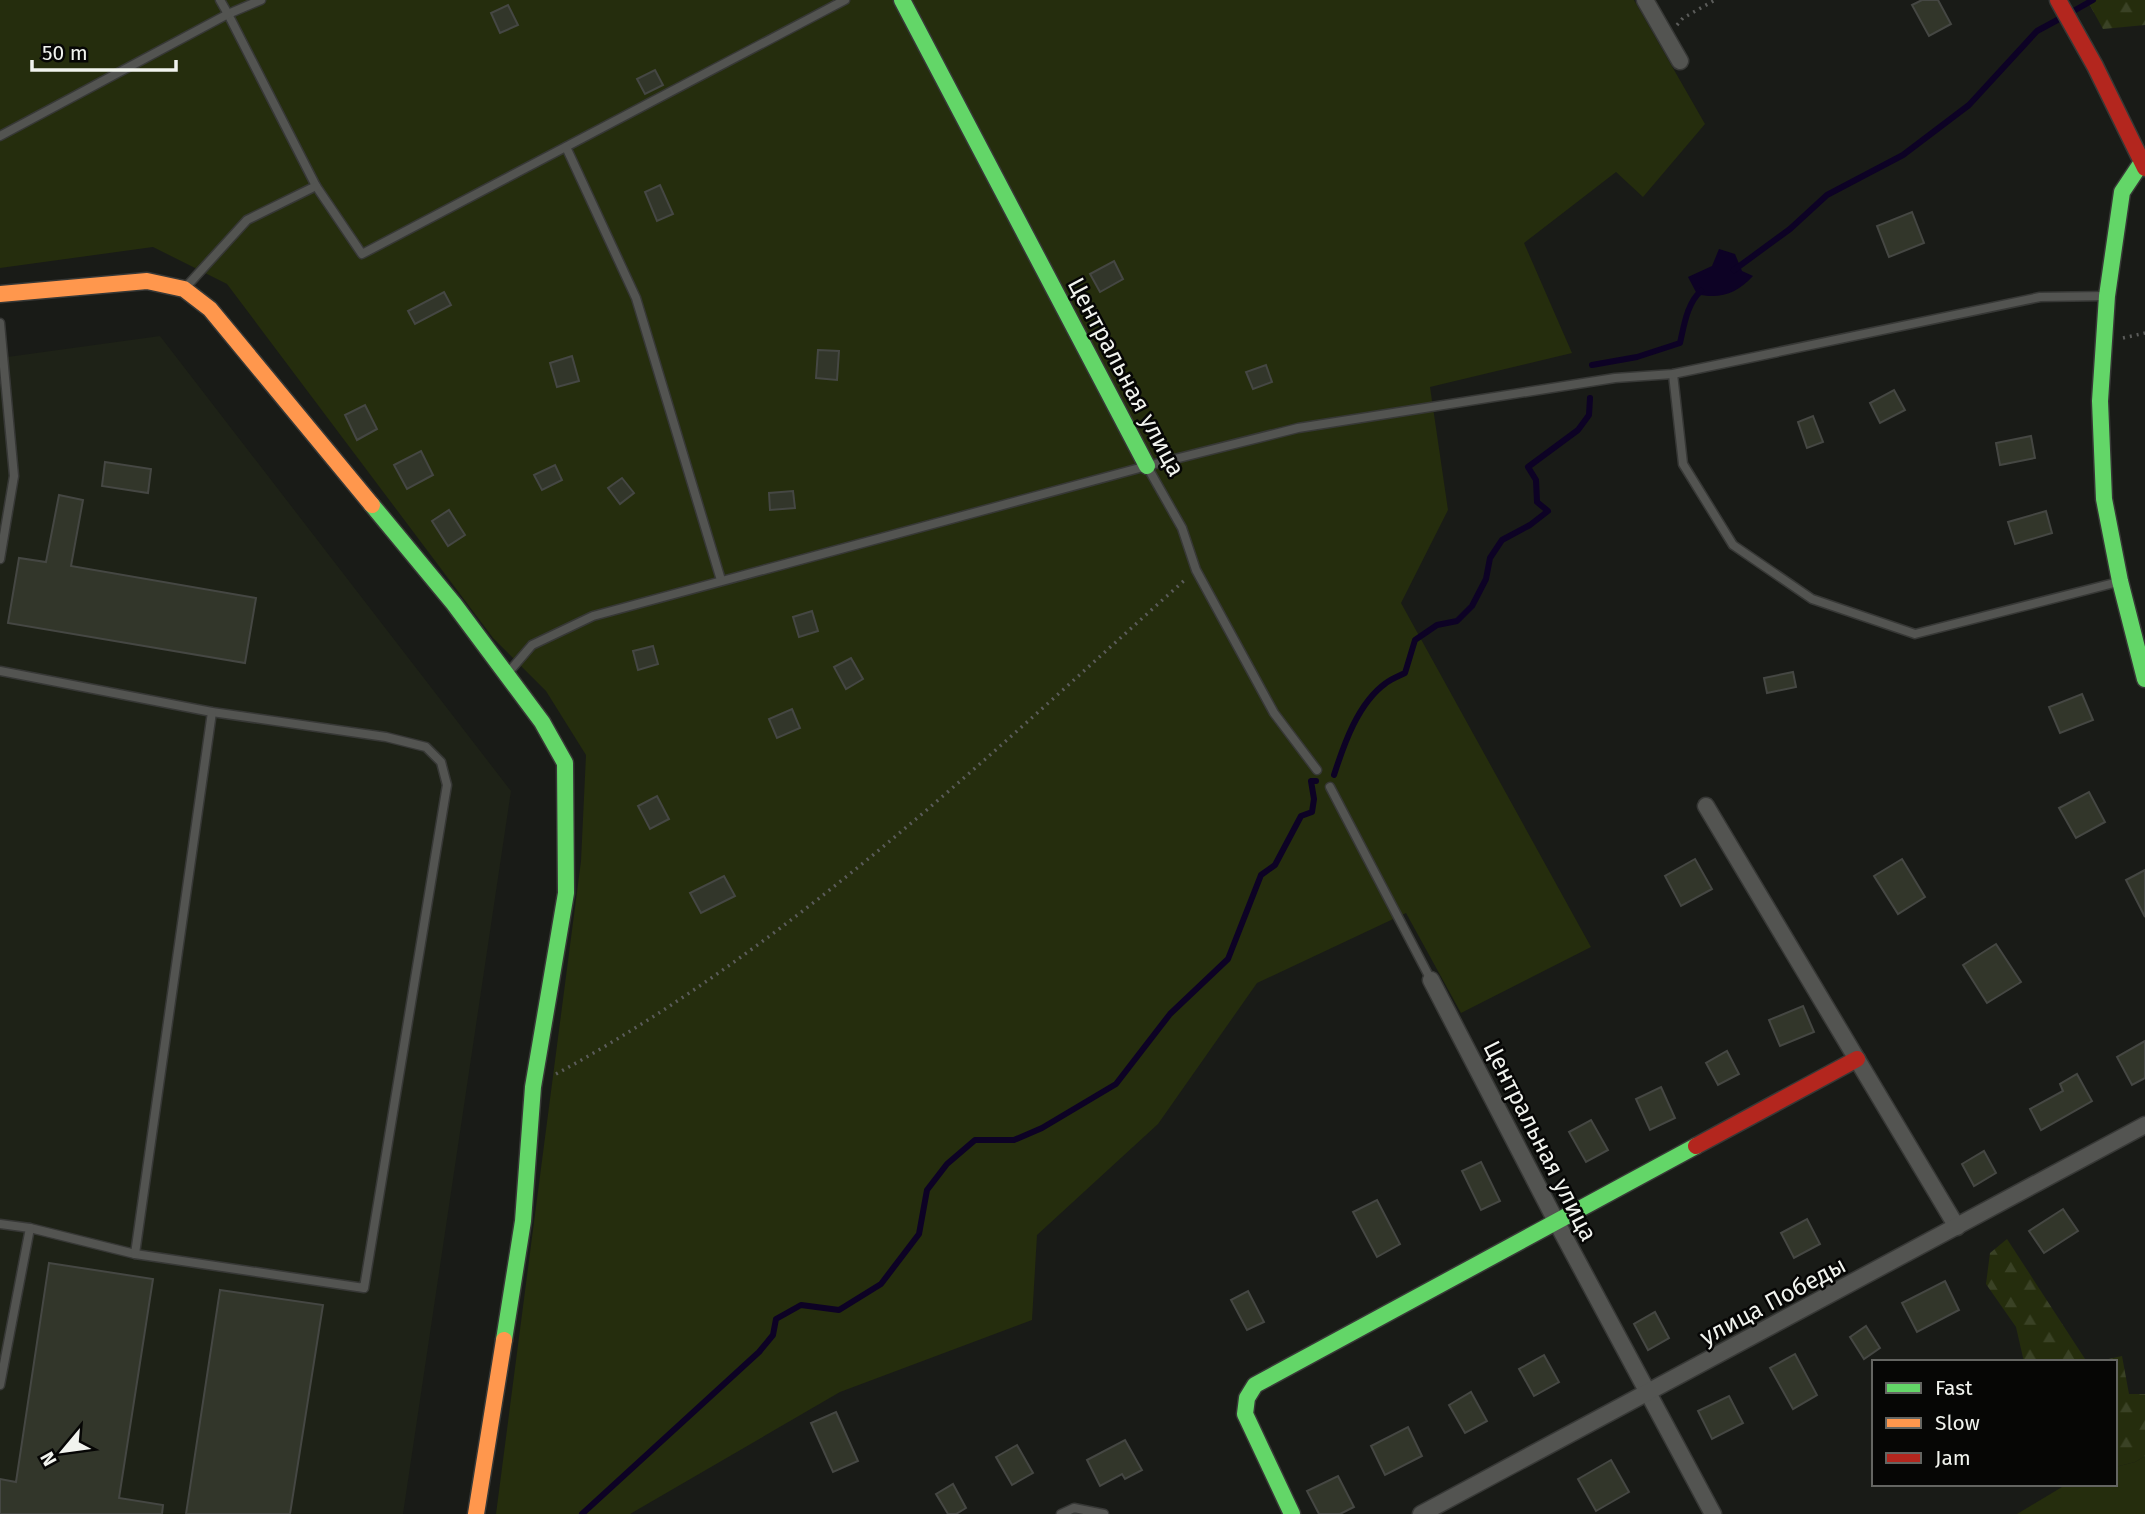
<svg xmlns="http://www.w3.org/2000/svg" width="2145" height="1514" viewBox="0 0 2145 1514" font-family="'Fira Sans',sans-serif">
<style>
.built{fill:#1e2217}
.green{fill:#252d0d}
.forest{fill:url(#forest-firs)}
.water{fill:#0d0225}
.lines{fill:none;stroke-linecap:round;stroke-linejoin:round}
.stream{stroke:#0d0225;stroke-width:6}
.building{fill:#32362a;stroke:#454743;stroke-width:2}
.lane-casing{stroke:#373836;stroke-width:11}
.street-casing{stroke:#373836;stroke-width:19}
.fast-casing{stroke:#373836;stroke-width:19}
.slow-casing{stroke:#373836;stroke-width:19}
.jam-casing{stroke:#373836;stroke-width:19}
.path{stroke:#5b5c5a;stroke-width:3.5;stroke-dasharray:2 5;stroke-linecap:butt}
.lane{stroke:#535451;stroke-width:8}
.street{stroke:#535451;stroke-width:16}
.fast{stroke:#63d668;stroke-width:16}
.slow{stroke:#ff974d;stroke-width:16}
.jam{stroke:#b3261e;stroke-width:16}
.labels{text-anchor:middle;stroke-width:5;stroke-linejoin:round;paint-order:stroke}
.street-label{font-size:24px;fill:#f1f3ee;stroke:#060605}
</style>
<defs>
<pattern id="forest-firs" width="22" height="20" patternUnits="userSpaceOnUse" patternTransform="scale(1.75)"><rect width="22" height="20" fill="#252d0d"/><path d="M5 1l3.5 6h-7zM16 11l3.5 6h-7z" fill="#3a4225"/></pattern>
</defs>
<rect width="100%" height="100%" fill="#191b17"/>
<!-- built -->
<polygon class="built" points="160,336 511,791 403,1514 0,1514 0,358"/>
<!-- green -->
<g class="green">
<polygon points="0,0 1634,0 1705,124 1643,197 1616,172 1524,243 1572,353 1430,387 1448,510 1401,603 1591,947 1461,1013 1406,913 1257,983 1158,1124 1037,1235 1032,1320 840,1392 630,1514 496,1514 581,861 586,755 546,691 493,638 227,284 153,247 0,268"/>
<polygon points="2145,1456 2145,1514 2017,1514 2067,1484 2115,1484 2115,1467 2135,1462"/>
</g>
<!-- forest -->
<g class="forest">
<polygon points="2087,0 2145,0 2145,25 2103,29"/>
<polygon points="2007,1239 2087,1362 2024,1362 2016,1327 1986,1284 1990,1253"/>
<polygon points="2122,1356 2129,1394 2145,1394 2145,1456 2135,1462 2115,1467 2115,1362 2095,1362"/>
</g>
<!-- water -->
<path class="water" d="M1719,249L1735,254L1742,271L1753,276C1738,293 1719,300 1697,294L1688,277L1712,266Z"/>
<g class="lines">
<!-- stream -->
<g class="stream">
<polyline points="2070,13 2093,0"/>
<polyline points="1734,270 1790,229 1827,195 1903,155 1969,105 2037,31 2061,18"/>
<path d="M1592,365L1637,357L1680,343C1684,326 1687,303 1701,291"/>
<path d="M1334,775C1344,744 1358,703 1386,683C1391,679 1399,676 1405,673L1415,640L1437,625L1457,621L1472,606L1486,579L1490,558L1502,540L1530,525L1548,511L1537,502L1536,480L1528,467L1578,430L1589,415L1590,398"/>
<polyline points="582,1514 759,1352 773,1335 776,1319 801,1305 839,1310 881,1284 919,1234 927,1190 947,1164 975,1140 1014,1140 1042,1128 1116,1084 1170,1014 1228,959 1261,875 1275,865 1301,816 1312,812 1314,799 1311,781 1316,781"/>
</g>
</g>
<!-- building -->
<g class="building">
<polygon points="1922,0 1938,0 1951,24 1929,36 1912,5"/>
<polygon points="508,5 518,25 500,33 491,13"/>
<polygon points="655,70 663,85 645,94 637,79"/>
<polygon points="660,185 673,214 657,221 645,192"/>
<polygon points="1912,212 1924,243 1889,257 1877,226"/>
<polygon points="1114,261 1123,279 1100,292 1090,274"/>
<polygon points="444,292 451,305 415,324 408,311"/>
<polygon points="818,350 839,351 837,380 816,378"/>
<polygon points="572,356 579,381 557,387 550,363"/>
<polygon points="1266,365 1272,382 1253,389 1246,372"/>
<polygon points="1894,390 1905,410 1880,423 1870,403"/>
<polygon points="365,405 377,429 357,440 345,415"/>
<polygon points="1813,416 1823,442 1807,448 1798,422"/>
<polygon points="2031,436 2035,458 2000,465 1996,443"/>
<polygon points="421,451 433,475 407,489 394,465"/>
<polygon points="105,462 151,469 148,493 102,486"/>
<polygon points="555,465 562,480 542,490 534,475"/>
<polygon points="622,478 634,493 620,504 608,488"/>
<polygon points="793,491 795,508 770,510 769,493"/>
<polygon points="59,495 83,500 71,566 256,598 245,663 8,623 19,558 46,562"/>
<polygon points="449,510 465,535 448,546 432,521"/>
<polygon points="2046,511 2052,533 2015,544 2008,522"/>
<polygon points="812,611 818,631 799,637 793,617"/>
<polygon points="653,646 658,664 638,670 633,651"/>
<polygon points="851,658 863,679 846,689 834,667"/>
<polygon points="1793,672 1796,687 1767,693 1764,678"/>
<polygon points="2082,694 2093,720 2060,733 2049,707"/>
<polygon points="792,709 800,728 777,738 769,719"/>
<polygon points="2089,792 2105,822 2076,838 2059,808"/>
<polygon points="657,796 669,819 650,829 638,806"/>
<polygon points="1695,859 1712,889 1681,906 1665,876"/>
<polygon points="1902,859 1925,897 1898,914 1874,876"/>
<polygon points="2145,870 2145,917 2126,880"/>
<polygon points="724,876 735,896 701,913 690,893"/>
<polygon points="1996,944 2021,982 1987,1003 1963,965"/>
<polygon points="1803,1006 1814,1032 1780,1046 1769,1020"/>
<polygon points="2145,1041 2145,1078 2132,1085 2117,1057"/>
<polygon points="1727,1051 1739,1074 1718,1085 1706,1063"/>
<polygon points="2077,1074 2092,1101 2041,1130 2030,1109 2063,1091 2060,1084"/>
<polygon points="1661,1087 1675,1118 1650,1130 1636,1099"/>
<polygon points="1591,1120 1608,1150 1586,1162 1569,1132"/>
<polygon points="1984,1151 1996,1173 1974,1186 1962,1164"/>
<polygon points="1481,1162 1500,1201 1481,1210 1462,1171"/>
<polygon points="1377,1200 1400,1244 1377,1257 1353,1212"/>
<polygon points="2063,1209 2078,1231 2044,1253 2029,1231"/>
<polygon points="1807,1219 1820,1244 1794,1258 1781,1233"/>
<polygon points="49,1263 153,1279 119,1498 163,1505 162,1514 0,1514 0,1479 16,1482"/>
<polygon points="1945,1281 1959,1310 1917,1332 1902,1303"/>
<polygon points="220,1290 323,1305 290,1514 186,1514"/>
<polygon points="1248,1291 1264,1322 1247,1330 1231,1300"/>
<polygon points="1655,1312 1669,1338 1648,1350 1634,1324"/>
<polygon points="1866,1326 1880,1348 1864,1359 1850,1337"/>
<polygon points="1795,1354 1817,1395 1793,1409 1770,1368"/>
<polygon points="1544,1355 1559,1382 1534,1396 1519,1369"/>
<polygon points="1471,1392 1487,1421 1465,1433 1449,1405"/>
<polygon points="1729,1396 1743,1423 1712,1439 1698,1411"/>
<polygon points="836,1412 858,1461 833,1472 811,1423"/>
<polygon points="1408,1427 1422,1456 1385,1475 1371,1446"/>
<polygon points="1125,1440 1142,1470 1125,1479 1122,1474 1100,1486 1087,1460"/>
<polygon points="1017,1445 1033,1473 1012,1485 996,1457"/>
<polygon points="1611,1460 1629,1492 1596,1511 1578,1479"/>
<polygon points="1338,1476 1354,1507 1340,1514 1319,1514 1307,1491"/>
<polygon points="953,1484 966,1508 956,1514 948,1514 936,1494"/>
</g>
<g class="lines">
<defs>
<g id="lane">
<polyline points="261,0 228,14 316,186 362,254 845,0"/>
<polyline points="0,136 228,14 220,0"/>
<polyline points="566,147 636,298 721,580"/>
<polyline points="186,287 247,220 316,186"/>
<polyline points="0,323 14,476 0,559"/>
<polyline points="1673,374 1683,464 1733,545 1812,599 1915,634 2118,582"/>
<polyline points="1148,468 1182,528 1196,570 1274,713 1317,770"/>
<polyline points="0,671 212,712 386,737 426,747 441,762 447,785 364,1288 135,1254 30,1228"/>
<polyline points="508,673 532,645 593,616 1147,466 1298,428 1615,378 1673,374 2040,297 2105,296"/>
<polyline points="1330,787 1431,980"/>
<polyline points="0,1224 30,1228 0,1385"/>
<polyline points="135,1254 212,712"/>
<polyline points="1061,1514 1074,1508 1104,1514"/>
</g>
<g id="street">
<polyline points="1645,0 1680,61"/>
<polyline points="1706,806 1957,1227"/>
<polyline points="1431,980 1557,1223 1713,1514"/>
<polyline points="1421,1514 2145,1125"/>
</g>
<g id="fast">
<polyline points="902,0 1147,466"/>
<polyline points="2142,162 2122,192 2107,296 2100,401 2104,499 2120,581 2145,679"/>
<polyline points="372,505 454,604 542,722 565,763 566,893 533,1087 523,1221 504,1340"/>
<polyline points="1292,1514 1245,1414 1247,1398 1255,1385 1696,1146"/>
</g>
<g id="slow">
<polyline points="0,294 147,281 184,289 210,309 372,505"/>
<polyline points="476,1514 504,1340"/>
</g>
<g id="jam">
<polyline points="2058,0 2095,66 2145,168"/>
<polyline points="1696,1146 1857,1059"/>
</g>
</defs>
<!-- lane casing -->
<use href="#lane" class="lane-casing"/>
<!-- street casing -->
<use href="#street" class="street-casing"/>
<!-- fast casing -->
<use href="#fast" class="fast-casing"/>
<!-- slow casing -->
<use href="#slow" class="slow-casing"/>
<!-- jam casing -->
<use href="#jam" class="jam-casing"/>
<!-- path -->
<g class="path">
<polyline points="1677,25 1683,18 1715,0"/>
<polyline points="2123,338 2145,333"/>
<path d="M556,1074C792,946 988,756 1187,578"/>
</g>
<!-- lane -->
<use href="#lane" class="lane"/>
<!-- street -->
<use href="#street" class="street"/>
<!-- fast -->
<use href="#fast" class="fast"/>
<!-- slow -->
<use href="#slow" class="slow"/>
<!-- jam -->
<use href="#jam" class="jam"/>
</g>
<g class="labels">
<!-- street labels -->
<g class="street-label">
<text transform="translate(1126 377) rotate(62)" y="8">Центральная улица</text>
<text transform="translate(1540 1141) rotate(63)" y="8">Центральная улица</text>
<text transform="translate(1773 1301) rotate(-28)" y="8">улица Победы</text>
</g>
</g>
<!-- legend -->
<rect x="1872" y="1360" width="245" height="126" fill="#060605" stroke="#646562" stroke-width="2"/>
<rect x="1886" y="1383" width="35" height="10" fill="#63d668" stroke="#646562" stroke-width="2"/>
<text x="1935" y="1395" font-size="21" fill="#f1f3ee">Fast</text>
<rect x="1886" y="1418" width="35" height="10" fill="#ff974d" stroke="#646562" stroke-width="2"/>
<text x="1935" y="1430" font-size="21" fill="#f1f3ee">Slow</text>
<rect x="1886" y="1453" width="35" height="10" fill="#b3261e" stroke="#646562" stroke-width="2"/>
<text x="1935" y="1465" font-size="21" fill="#f1f3ee">Jam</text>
<!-- north arrow -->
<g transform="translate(63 1451) rotate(241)" stroke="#060605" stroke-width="5" paint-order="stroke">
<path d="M0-5L12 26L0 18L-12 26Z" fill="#f1f3ee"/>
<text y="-10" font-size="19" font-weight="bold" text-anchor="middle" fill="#f1f3ee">N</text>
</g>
<!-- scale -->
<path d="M32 60v10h144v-10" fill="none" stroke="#f1f3ee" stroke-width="3.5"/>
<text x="42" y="60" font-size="21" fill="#f1f3ee" stroke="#060605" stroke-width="5" paint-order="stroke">50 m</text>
</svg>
